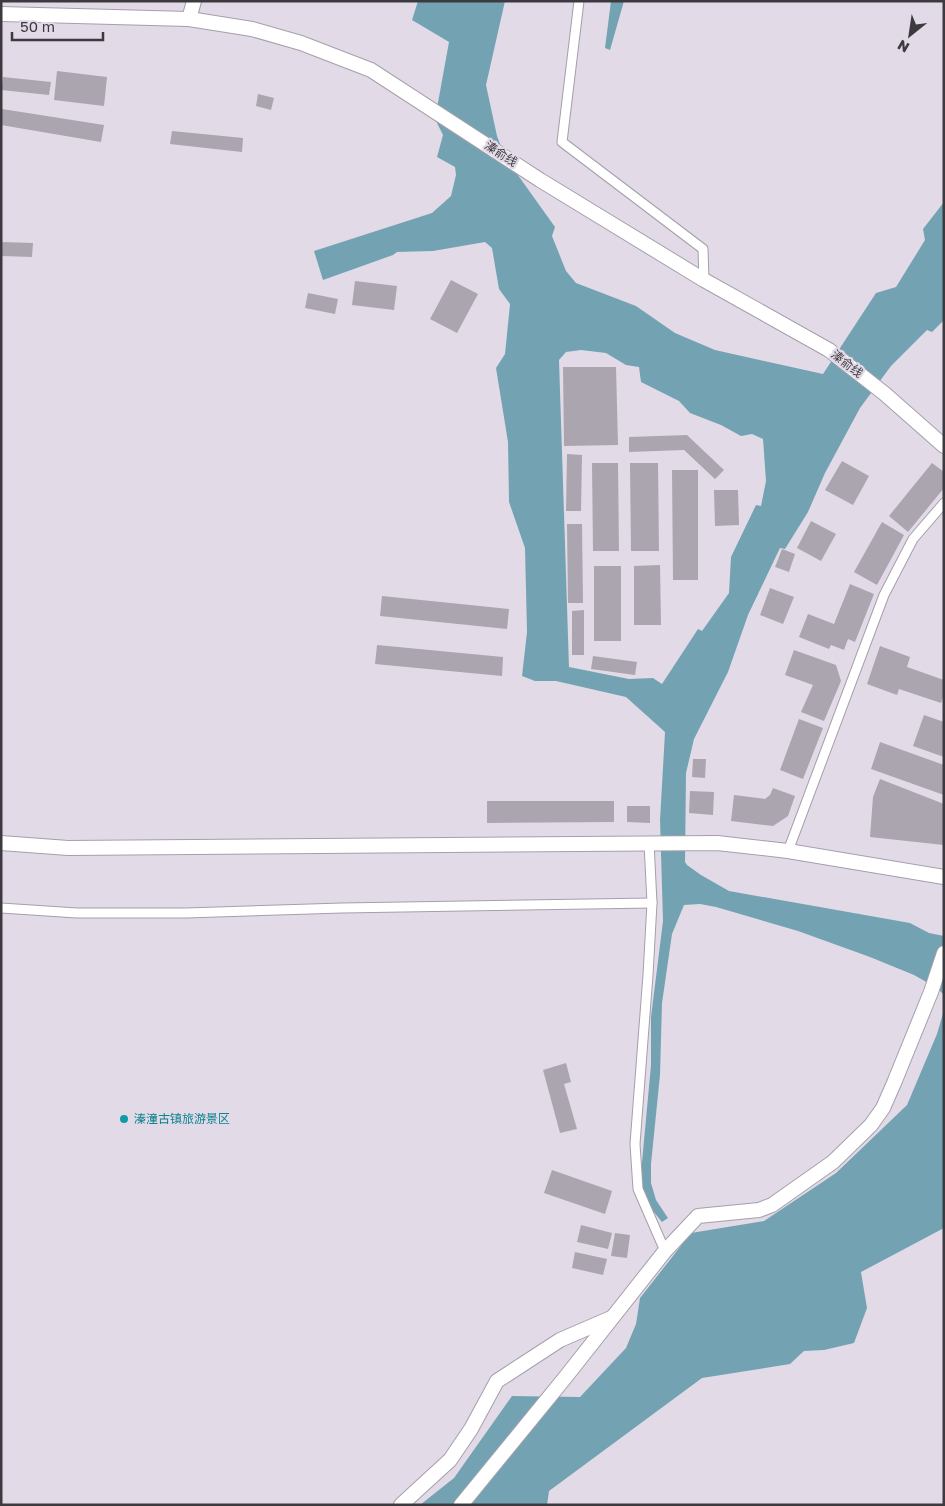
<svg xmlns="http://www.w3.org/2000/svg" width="945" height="1506" viewBox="0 0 945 1506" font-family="'Golos Text','Noto Sans SC',sans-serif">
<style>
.water{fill:#73a3b3;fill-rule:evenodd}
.building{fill:#aba5b0}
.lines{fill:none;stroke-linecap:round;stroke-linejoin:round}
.street-casing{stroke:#a59faa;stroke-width:11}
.secondary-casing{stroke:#a59faa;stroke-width:16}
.street{stroke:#fff;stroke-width:9}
.secondary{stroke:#fff;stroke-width:14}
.culture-dot{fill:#0f9aa8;stroke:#e2dbe7;stroke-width:2}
.labels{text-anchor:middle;stroke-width:4.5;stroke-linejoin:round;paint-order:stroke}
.street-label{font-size:12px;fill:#3d3a3f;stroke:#e2dbe7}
.culture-label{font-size:12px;fill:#0d838f;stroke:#e2dbe7;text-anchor:start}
</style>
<rect width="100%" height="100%" fill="#e2dbe7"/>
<!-- water -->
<g class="water">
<path d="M418,1H505L486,85L497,136L505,157L555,227L552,236L566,271L576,283L636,306L675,333L715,350L823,374L876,293L896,287L925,240L923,229L944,202V320L932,332L927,330L891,366L860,408L825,473L808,512L785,549L780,548L748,615L728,672L694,739L686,773L685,862L687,865L701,875L729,891L910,923L929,933L944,936V995L937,988L914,975L870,957L798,931L716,907L700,904L684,905L672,934L662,1003L660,1075L651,1164V1183L656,1200L668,1218L662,1222L644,1200L640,1184L651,1065V1017L663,921L660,820L665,732L626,697L556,681H535L522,676L527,632L525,548L509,502L508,442L496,368L505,354L510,304L499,289L492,248L485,242L433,251L397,252L393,255L323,280L314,251L432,213L451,196L456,175L455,167L437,157L443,135L435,119L449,42L412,20ZM581,350L606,353L626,365L639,367L641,382L679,401L690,413L721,425L741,436L752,434L763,439L766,481L761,506L756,505L731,557L729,593L702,631L698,629L662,684L653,678L629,679L569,667L559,360L566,352Z"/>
<polygon points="611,1 624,1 610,50 605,48"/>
<polygon points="944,1010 944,1228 861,1272 867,1308 854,1343 824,1350 804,1351 790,1364 702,1378 549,1491 547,1505 420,1505 454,1478 512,1396 580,1397 626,1348 636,1324 640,1298 691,1233 764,1221 836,1173 907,1105 937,1034"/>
</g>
<!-- building -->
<g class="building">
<polygon points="57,71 107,77 104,106 54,100"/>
<polygon points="3,77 51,82 49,95 1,90"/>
<polygon points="258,94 274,98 271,110 256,106"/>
<polygon points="2,109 104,125 101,142 1,125"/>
<polygon points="172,131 243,138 242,152 170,144"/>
<polygon points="1,242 33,243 32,257 1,256"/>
<polygon points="451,280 478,294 457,333 430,319"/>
<polygon points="355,281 397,286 394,310 352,305"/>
<polygon points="308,293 338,299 335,314 305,308"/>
<polygon points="563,367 616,367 618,445 564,446"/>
<polygon points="687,435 724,470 715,479 684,450 629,452 629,437"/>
<polygon points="567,454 582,455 581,511 566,511"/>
<polygon points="842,461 869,476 853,505 825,490"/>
<polygon points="592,463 618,463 619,551 593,551"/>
<polygon points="630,463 658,463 659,551 631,551"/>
<polygon points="932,463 944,472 944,488 908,532 889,516"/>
<polygon points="672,470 698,470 698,580 673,580"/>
<polygon points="714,490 738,490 739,525 715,526"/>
<polygon points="811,521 836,534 821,561 797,548"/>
<polygon points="882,522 904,535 877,585 854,572"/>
<polygon points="567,524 582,524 583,603 568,603"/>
<polygon points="782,549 795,554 789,572 775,567"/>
<polygon points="660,565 661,625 634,625 634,566"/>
<rect x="594" y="566" width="27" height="75"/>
<polygon points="850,584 874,594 855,642 848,639 844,650 831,645 829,649 799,637 808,614 834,624"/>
<polygon points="770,588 794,597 783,624 760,615"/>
<polygon points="382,596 509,609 507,629 380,616"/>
<polygon points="584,610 584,655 572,655 572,611"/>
<polygon points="377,645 503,657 502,676 375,664"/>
<polygon points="880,646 910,657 907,667 944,680 944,694 941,703 899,689 897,695 867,684"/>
<polygon points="794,650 836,665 841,681 824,721 801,712 813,685 785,675"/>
<polygon points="593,656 637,662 635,675 591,669"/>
<polygon points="924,715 944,722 944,757 913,746"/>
<polygon points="799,719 823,728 803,779 780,770"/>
<polygon points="880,742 944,765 944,795 871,769"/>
<polygon points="693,759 706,759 705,778 692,777"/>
<polygon points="880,779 944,804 944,845 870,837 873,797"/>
<polygon points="773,788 795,796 788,816 773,826 731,821 734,795 765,799 770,795"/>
<polygon points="690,791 714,792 713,815 689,813"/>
<polygon points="487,801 614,801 614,822 487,823"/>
<polygon points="627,806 650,806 650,823 627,822"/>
<polygon points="566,1063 571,1082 564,1084 577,1129 560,1133 543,1070"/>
<polygon points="552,1170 612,1191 605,1214 544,1193"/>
<polygon points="581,1225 612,1233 608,1249 577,1242"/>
<polygon points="615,1233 630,1235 627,1258 611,1256"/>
<polygon points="575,1252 607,1259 603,1275 572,1268"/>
</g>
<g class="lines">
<defs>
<g id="street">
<polyline points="579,1 562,142 703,249 704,280"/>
<polyline points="649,843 652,903 648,975 635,1144 638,1189 665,1251"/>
<polyline points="788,851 884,595 913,539 944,503"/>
<polyline points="1,908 77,913 186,913 342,908 652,903"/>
</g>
<g id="secondary">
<polyline points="1,14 189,19 252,29 301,43 371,70 540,180 704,280 829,350 885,394 944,446"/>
<polyline points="189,19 194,1"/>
<polyline points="1,843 68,848 717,843 788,851 944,877"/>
<polyline points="401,1505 450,1460 471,1429 497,1381 560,1340 611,1318"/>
<polyline points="461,1505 564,1379 665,1251 698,1216 759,1210 772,1205 833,1162 871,1125 883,1108 894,1083 931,992 944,953"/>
</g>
</defs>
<!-- street casing -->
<use href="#street" class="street-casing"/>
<!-- secondary casing -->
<use href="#secondary" class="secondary-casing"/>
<!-- street -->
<use href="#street" class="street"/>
<!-- secondary -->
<use href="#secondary" class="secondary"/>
</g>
<!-- markers -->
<circle class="culture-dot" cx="124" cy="1119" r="5"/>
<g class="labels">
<!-- street labels -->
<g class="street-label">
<text transform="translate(501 154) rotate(33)" y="4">溱俞线</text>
<text transform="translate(847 364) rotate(38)" y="4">溱俞线</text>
</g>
<!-- culture labels -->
<g class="culture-label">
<text x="134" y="1123">溱潼古镇旅游景区</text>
</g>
</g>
<!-- border -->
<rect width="945" height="1506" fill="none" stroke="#3d3a3f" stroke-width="5"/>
<!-- north arrow -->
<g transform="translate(910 35) rotate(210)" stroke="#e2dbe7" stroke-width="4" paint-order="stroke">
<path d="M0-4L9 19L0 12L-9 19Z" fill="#3d3a3f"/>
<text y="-8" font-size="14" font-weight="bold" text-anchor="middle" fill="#3d3a3f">N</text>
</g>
<!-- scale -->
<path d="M12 32v8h91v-8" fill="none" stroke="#3d3a3f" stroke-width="2.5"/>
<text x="20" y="32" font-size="15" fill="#3d3a3f" stroke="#e2dbe7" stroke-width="4" paint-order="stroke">50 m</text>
</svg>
